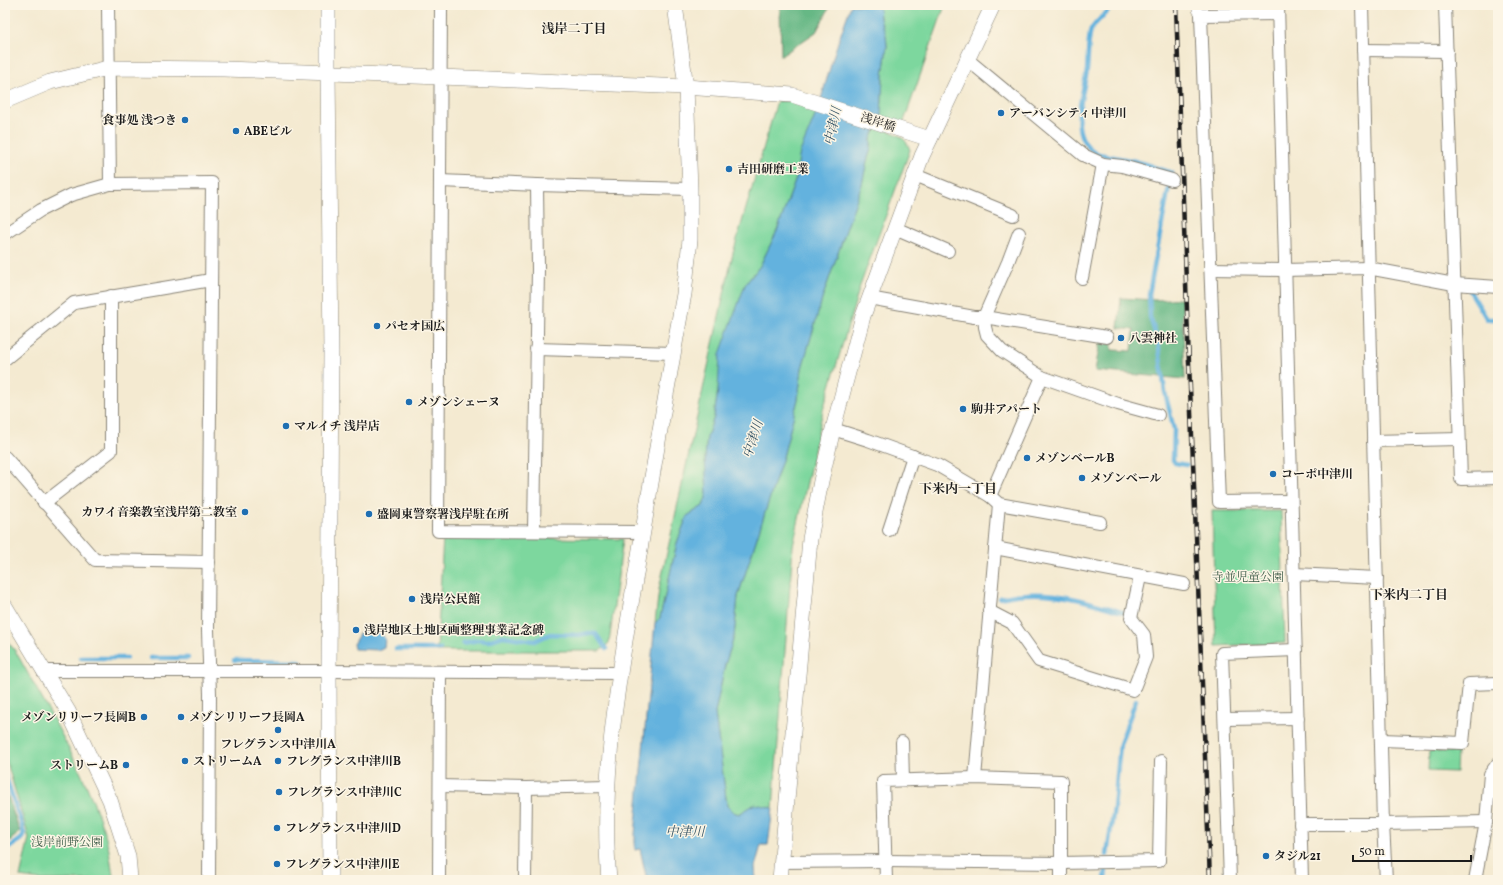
<svg xmlns="http://www.w3.org/2000/svg" width="1503" height="885" viewBox="0 0 1503 885" font-family="Vollkorn,'Noto Serif JP',serif">
<style>
.green{fill:#7dd79e;stroke:#4c7a5d}
.forest{fill:#66b885;stroke:#416a50}
.water{fill:#64b2de;stroke:#40677d}
.lines{fill:none;stroke-linecap:round;stroke-linejoin:round}
.stream{stroke:#64b2de;stroke-width:4.5}
.pedestrian-casing{stroke:#888376;stroke-width:10}
.minor-casing{stroke:#888376;stroke-width:14}
.tertiary-casing{stroke:#888376;stroke-width:16}
.pedestrian{stroke:#fff;stroke-width:9}
.minor{stroke:#fff;stroke-width:12}
.tertiary{stroke:#fff;stroke-width:15}
.rail-casing{stroke:#1c1c1c;stroke-width:4.5}
.rail{stroke:#fcf5e5;stroke-width:3;stroke-dasharray:9;stroke-linecap:butt}
.poi-dot{fill:#1f6fb2;stroke:#fcf5e5;stroke-width:1.5}
.labels{text-anchor:middle;stroke-width:3;stroke-linejoin:round;paint-order:stroke}
.poi-label{font-size:12px;font-weight:bold;fill:#1c1c1c;stroke:#fcf5e5;text-anchor:start}
.street-label{font-size:12px;fill:#1c1c1c;stroke:#fcf5e5}
.park-label{font-size:12px;fill:#3e5d4a;stroke:#fcf5e5}
.neighbourhood-label{font-size:13px;font-weight:bold;fill:#1c1c1c;stroke:#fcf5e5}
.water-label{font-size:13px;font-style:italic;fill:#39586a;stroke:#fcf5e5}
</style>
<rect width="100%" height="100%" fill="#fcf5e5"/>
<filter id="ink" filterUnits="userSpaceOnUse"><feTurbulence type="fractalNoise" baseFrequency=".025" numOctaves="2"/><feDisplacementMap in="SourceGraphic" scale="8" xChannelSelector="R" yChannelSelector="G"/><feConvolveMatrix kernelMatrix="1 2 1 2 8 2 1 2 1" color-interpolation-filters="sRGB"/></filter>
<filter id="wash" filterUnits="userSpaceOnUse"><feTurbulence type="fractalNoise" baseFrequency=".012" numOctaves="4" result="noise"/><feDisplacementMap in="SourceGraphic" scale="16" xChannelSelector="R" yChannelSelector="G"/><feGaussianBlur stdDeviation="0.9" result="paint"/><feColorMatrix in="noise" values="0 0 0 0 0 0 0 0 0 0 0 0 0 0 0 0 0 1.4 0 .05"/><feComposite in="paint" operator="in"/></filter>
<g filter="url(#wash)">
<rect width="100%" height="100%" fill="#f4ead1"/>
<!-- green -->
<g class="green">
<polygon points="879,5 945,5 903,124 881,117 883,76 887,46 886,35 880,19"/>
<path d="M777,101H794L818,109C811,130 798,150 798,173L777,231L760,266L745,285L718,390L714,417L707,437L705,458L707,495L703,506L687,516L677,543L660,618L655,623L659,589L733,253Z"/>
<path d="M877,127C891,132 905,134 910,150L860,286L823,410L793,546L773,808L755,805L739,814L733,812L727,806L715,713L725,665L734,637L738,596L783,457L798,399L802,368L823,296L862,184L867,161L871,149V139Z"/>
<polygon points="1212,511 1281,511 1285,643 1216,646"/>
<polygon points="443,537 623,539 609,643 600,651 437,651"/>
<path d="M5,638L16,652C49,712 86,772 106,838C110,851 111,866 114,880H39L20,877L29,838L5,756Z"/>
<polygon points="1429,751 1457,752 1456,772 1428,771"/>
</g>
<!-- forest -->
<g class="forest">
<polygon points="780,5 831,5 816,32 781,56"/>
<polygon points="1121,298 1156,300 1182,298 1185,379 1095,371 1100,342 1112,344 1112,350 1132,351 1134,330 1118,328"/>
<polygon points="5,788 20,832 5,845"/>
</g>
<!-- water -->
<g class="water">
<polygon points="851,5 879,5 880,19 886,35 887,46 883,76 881,116 871,139 871,149 867,161 862,184 823,296 802,368 798,399 783,457 738,596 734,637 725,665 715,713 727,806 733,812 739,814 755,804 773,808 768,845 761,845 755,867 756,880 647,880 640,849 635,850 635,834 655,623 660,618 677,543 687,516 703,506 707,495 705,458 707,437 714,417 718,390 720,354 745,285 760,266 777,231 798,173 798,163 800,152 818,109 835,51"/>
<path d="M361,631C370,631 380,630 385,639L384,647L378,650L354,649L353,644Z"/>
</g>
<g class="lines">
<!-- stream -->
<g class="stream">
<path d="M1114,5C1108,12 1094,23 1091,30C1088,36 1088,62 1087,70C1083,97 1065,139 1099,154L1135,161L1172,173"/>
<polyline points="1169,186 1149,294 1150,317 1158,342 1165,392 1174,430 1173,460 1175,463 1187,465"/>
<polyline points="1470,291 1487,319 1498,319"/>
<path d="M1000,598C1009,596 1018,594 1027,594C1060,592 1094,603 1125,613"/>
<polyline points="463,643 478,640 488,641 503,636 535,641 550,634 579,635 589,633 596,634 606,649"/>
<polyline points="396,649 440,649"/>
<polyline points="81,658 127,658"/>
<polyline points="151,658 188,658"/>
<polyline points="235,660 300,661"/>
<polyline points="5,775 21,822 24,835 21,839 5,851"/>
<polyline points="1107,855 1114,808 1120,744 1136,700"/>
<polyline points="1105,880 1106,870"/>
</g>
</g>
</g>
<g filter="url(#ink)">
<g class="lines">
<defs>
<polyline id="pedestrian" points="1197,5 1197,10 1201,15"/>
<g id="minor">
<polyline points="108,5 110,184"/>
<polyline points="441,5 438,531 643,532"/>
<polyline points="1278,5 1302,880"/>
<polyline points="1362,5 1383,824 1386,880"/>
<polyline points="1445,5 1461,479 1498,478"/>
<polyline points="1278,14 1201,15 1219,502 1291,501"/>
<polyline points="1363,50 1447,51"/>
<polyline points="968,60 1083,155 1103,164 1122,166 1172,180"/>
<polyline points="915,175 1013,215"/>
<polyline points="440,181 537,185 690,189"/>
<polyline points="895,228 948,251"/>
<polyline points="5,234 41,210 71,195 110,184 212,183 208,630 210,694 209,880"/>
<polyline points="1210,269 1284,270 1368,268 1454,284 1498,287"/>
<polyline points="1082,278 1103,164"/>
<polyline points="869,298 974,317 984,317 1107,337"/>
<polyline points="536,349 673,353"/>
<polyline points="5,359 74,303 211,280"/>
<polyline points="1042,377 1118,404 1158,415"/>
<polyline points="833,429 868,440 937,465 990,496 999,504 1100,522"/>
<polyline points="1373,441 1459,439"/>
<polyline points="5,457 95,560 209,562"/>
<polyline points="990,496 1042,377 1002,351 987,335 985,327 984,317 1008,262 1019,233"/>
<polyline points="44,503 111,451 111,296"/>
<polyline points="889,530 913,456"/>
<polyline points="534,531 538,269 537,185"/>
<polyline points="995,548 1184,584"/>
<polyline points="1294,574 1377,578"/>
<polyline points="989,611 1012,623 1039,661 1133,690 1146,657 1144,635 1131,618 1140,577"/>
<polyline points="43,671 329,671 620,673"/>
<polyline points="1225,719 1298,718"/>
<polyline points="1382,740 1463,743 1469,684 1498,683"/>
<polyline points="902,742 903,780"/>
<polyline points="975,778 999,504"/>
<polyline points="440,786 526,788 607,786"/>
<polyline points="1300,824 1383,824 1486,822"/>
<polyline points="781,862 886,861 1061,863 1159,861 1161,761"/>
<polyline points="439,880 440,672"/>
<polyline points="525,880 526,788"/>
<polyline points="886,880 883,781 975,778 1061,781 1061,880"/>
<polyline points="1230,880 1222,653 1296,650"/>
<polyline points="1475,880 1486,822 1490,774 1498,763"/>
</g>
<g id="tertiary">
<polyline points="328,5 328,73 331,352 329,671 330,880"/>
<polyline points="5,101 50,82 108,68 224,69 441,77 686,87 792,95 930,139"/>
<polyline points="5,606 68,711 110,800 128,856 130,880"/>
<path d="M609,880C600,782 618,682 634,586C650,488 666,391 684,294L690,240V189L686,87L675,5"/>
<polyline points="780,880 810,539 821,481 833,429 863,316 893,234 922,156 993,5"/>
</g>
</defs>
<!-- pedestrian casing -->
<use href="#pedestrian" class="pedestrian-casing"/>
<!-- minor casing -->
<use href="#minor" class="minor-casing"/>
<!-- tertiary casing -->
<use href="#tertiary" class="tertiary-casing"/>
<!-- pedestrian -->
<use href="#pedestrian" class="pedestrian"/>
<!-- minor -->
<use href="#minor" class="minor"/>
<!-- tertiary -->
<use href="#tertiary" class="tertiary"/>
<defs>
<polyline id="rail" points="1176,5 1188,338 1210,880"/>
</defs>
<!-- rail casing -->
<use href="#rail" class="rail-casing"/>
<!-- rail -->
<use href="#rail" class="rail"/>
</g>
</g>
<!-- markers -->
<g class="poi-dot">
<circle cx="1001" cy="113" r="4"/>
<circle cx="185" cy="120" r="4"/>
<circle cx="236" cy="131" r="4"/>
<circle cx="729" cy="169" r="4"/>
<circle cx="377" cy="326" r="4"/>
<circle cx="1121" cy="338" r="4"/>
<circle cx="409" cy="402" r="4"/>
<circle cx="963" cy="409" r="4"/>
<circle cx="286" cy="426" r="4"/>
<circle cx="1027" cy="458" r="4"/>
<circle cx="1273" cy="474" r="4"/>
<circle cx="1082" cy="478" r="4"/>
<circle cx="245" cy="512" r="4"/>
<circle cx="369" cy="514" r="4"/>
<circle cx="412" cy="599" r="4"/>
<circle cx="356" cy="630" r="4"/>
<circle cx="144" cy="717" r="4"/>
<circle cx="181" cy="717" r="4"/>
<circle cx="278" cy="730" r="4"/>
<circle cx="185" cy="761" r="4"/>
<circle cx="278" cy="761" r="4"/>
<circle cx="126" cy="765" r="4"/>
<circle cx="279" cy="792" r="4"/>
<circle cx="277" cy="828" r="4"/>
<circle cx="1266" cy="856" r="4"/>
<circle cx="277" cy="864" r="4"/>
</g>
<g class="labels">
<!-- poi labels -->
<g class="poi-label">
<text x="1009" y="117">アーバンシティ中津川</text>
<text x="177" y="124" text-anchor="end">食事処 浅つき</text>
<text x="244" y="135">ABEビル</text>
<text x="737" y="173">吉田研磨工業</text>
<text x="385" y="330">パセオ国広</text>
<text x="1129" y="342">八雲神社</text>
<text x="417" y="406">メゾンシェーヌ</text>
<text x="971" y="413">駒井アパート</text>
<text x="294" y="430">マルイチ 浅岸店</text>
<text x="1035" y="462">メゾンベールB</text>
<text x="1281" y="478">コーポ中津川</text>
<text x="1090" y="482">メゾンベール</text>
<text x="237" y="516" text-anchor="end">カワイ音楽教室浅岸第二教室</text>
<text x="377" y="518">盛岡東警察署浅岸駐在所</text>
<text x="420" y="603">浅岸公民館</text>
<text x="364" y="634">浅岸地区土地区画整理事業記念碑</text>
<text x="136" y="721" text-anchor="end">メゾンリリーフ長岡B</text>
<text x="189" y="721">メゾンリリーフ長岡A</text>
<text x="278" y="748" text-anchor="middle">フレグランス中津川A</text>
<text x="193" y="765">ストリームA</text>
<text x="286" y="765">フレグランス中津川B</text>
<text x="118" y="769" text-anchor="end">ストリームB</text>
<text x="287" y="796">フレグランス中津川C</text>
<text x="285" y="832">フレグランス中津川D</text>
<text x="1274" y="860">タジル21</text>
<text x="285" y="868">フレグランス中津川E</text>
</g>
<!-- street labels -->
<g class="street-label">
<text transform="translate(878 122) rotate(18)" y="4">浅岸橋</text>
</g>
<!-- park labels -->
<g class="park-label">
<text x="1248" y="581">寺並児童公園</text>
<text x="67" y="846">浅岸前野公園</text>
</g>
<!-- neighbourhood labels -->
<g class="neighbourhood-label">
<text x="574" y="33">浅岸二丁目</text>
<text x="958" y="493">下米内一丁目</text>
<text x="1409" y="599">下米内二丁目</text>
</g>
<!-- water labels -->
<g class="water-label">
<text transform="translate(832 126) rotate(-78)" y="5">中津川</text>
<text transform="translate(752 439) rotate(-72)" y="5">中津川</text>
<text x="685" y="836">中津川</text>
</g>
</g>
<!-- margin -->
<rect width="1503" height="885" fill="none" stroke="#fcf5e5" stroke-width="20"/>
<!-- scale -->
<path d="M1353 855v6h118v-6" fill="none" stroke="#1c1c1c" stroke-width="2"/>
<text x="1359" y="855" font-size="12" fill="#1c1c1c" stroke="#fcf5e5" stroke-width="3" paint-order="stroke">50 m</text>
</svg>
